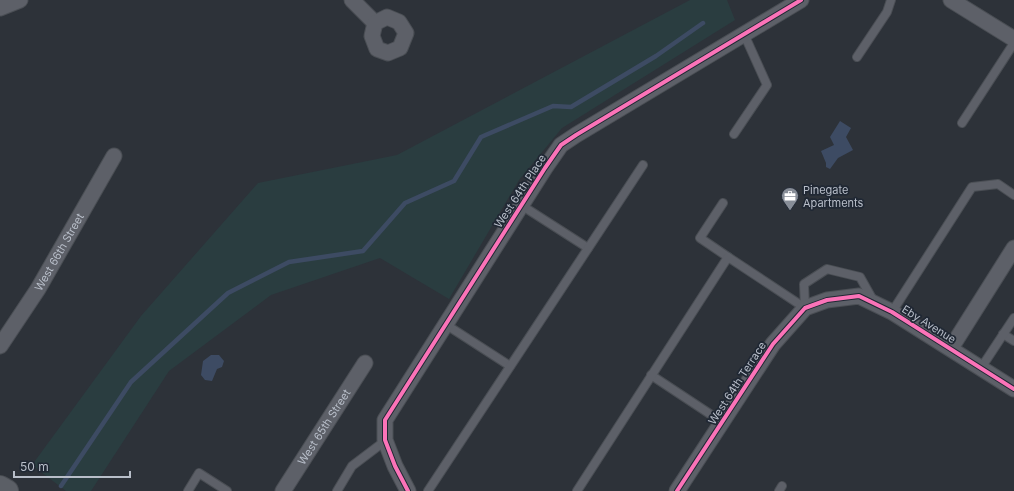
<svg xmlns="http://www.w3.org/2000/svg" width="1014" height="491" viewBox="0 0 1014 491" font-family="Inter,sans-serif">
<style>
.green{fill:#2a3d40}
.water{fill:#3d4b63}
.lines{fill:none;stroke-linecap:round;stroke-linejoin:round}
.stream{stroke:#3d4b63;stroke-width:4.5}
.lane-casing{stroke:#4a4e54;stroke-width:10}
.street-casing{stroke:#4a4e54;stroke-width:17}
.secondary-casing{stroke:#4a4e54;stroke-width:24}
.lane{stroke:#5d6068;stroke-width:8}
.street{stroke:#5d6068;stroke-width:15}
.secondary{stroke:#5b5f66;stroke-width:22}
.cycleway-casing{stroke:#202834;stroke-width:6}
.cycleway{stroke:#fb73b8;stroke-width:4}
.labels{text-anchor:middle;stroke-width:3.5;stroke-linejoin:round;paint-order:stroke}
.poi-label{font-size:11px;fill:#b8bec9;stroke:#202834;text-anchor:start}
.street-label{font-size:11px;fill:#b8bec9;stroke:#202834}
</style>
<rect width="100%" height="100%" fill="#2d3239"/>
<!-- green -->
<polygon class="green" points="690,0 727,0 735,20 562,128 519,180 449,299 380,258 271,295 169,371 91,491 66,491 32,465 141,316 258,183 397,155"/>
<!-- water -->
<g class="water">
<polygon points="840,121 851,128 846,137 853,150 838,158 830,169 826,167 826,163 821,151 834,145 830,137"/>
<polygon points="211,355 219,355 224,361 222,367 217,369 212,381 205,380 201,375 203,361"/>
</g>
<g class="lines">
<!-- stream -->
<polyline class="stream" points="61,486 131,382 228,293 289,262 363,251 405,203 454,181 481,137 553,106 571,107 656,56 703,23"/>
<defs>
<g id="lane">
<polyline points="857,57 887,12 891,0"/>
<polyline points="962,123 1014,43"/>
<polyline points="734,134 767,85 744,34"/>
<polyline points="723,203 700,238 728,257"/>
<polyline points="521,205 588,248"/>
<polyline points="805,308 804,284 827,269 860,277 874,302"/>
<polyline points="892,312 972,187 998,184 1014,195"/>
<polyline points="445,324 510,366"/>
<polyline points="1003,334 1014,341"/>
<polyline points="981,368 1014,318"/>
<polyline points="651,375 722,422"/>
<polyline points="188,491 199,473 227,491"/>
<polyline points="337,491 352,466 385,441"/>
<polyline points="428,491 643,165"/>
<polyline points="577,491 728,257 805,308"/>
<polyline points="779,491 782,486"/>
</g>
<g id="street">
<polyline points="352,0 375,23"/>
<polyline points="951,0 1014,39"/>
<polyline points="0,8 20,0"/>
<polygon points="387,17 399,22 406,33 400,48 388,53 377,49 372,36 375,23"/>
<path id="s1" d="M0,346L38,289L114,156"/>
<polyline points="951,348 1014,248"/>
<path id="s2" d="M283,491L365,363"/>
<polyline points="408,491 395,466 385,440 385,420 545,168 561,145 576,135 801,0"/>
<polyline points="677,491 773,344 805,308 827,300 859,296 892,312 1014,389"/>
</g>
<polyline id="secondary" points="0,487 7,491"/>
</defs>
<!-- lane casing -->
<use href="#lane" class="lane-casing"/>
<!-- street casing -->
<use href="#street" class="street-casing"/>
<!-- secondary casing -->
<use href="#secondary" class="secondary-casing"/>
<!-- lane -->
<use href="#lane" class="lane"/>
<!-- street -->
<use href="#street" class="street"/>
<!-- secondary -->
<use href="#secondary" class="secondary"/>
<defs>
<g id="cycleway">
<polyline points="408,491 395,466 385,440 385,420 545,168 561,145 576,135 801,0"/>
<polyline points="677,491 773,344 805,308 827,300 859,296 892,312 1014,389"/>
</g>
</defs>
<!-- cycleway casing -->
<use href="#cycleway" class="cycleway-casing"/>
<!-- cycleway -->
<use href="#cycleway" class="cycleway"/>
</g>
<!-- icons -->
<defs>
<symbol id="office-pin" viewBox="-11 -11 22 30"><path d="M0 17L-7.5 6A9.5 9.5 0 1 1 7.5 6Z" fill="#878d97" stroke="#202834"/><path d="M-6-3h4V-5.5h4V-3h4V5H-6ZM-1-4.5V-3h2v-1.5ZM-6 0V1H6V0Z" fill="#fff"/></symbol>
</defs>
<g fill-rule="evenodd">
<use href="#office-pin" x="780" y="186" width="20" height="27"/>
</g>
<g class="labels">
<!-- poi labels -->
<g class="poi-label">
<text x="803" y="194">Pinegate<tspan x="803" dy="13">Apartments</tspan></text>
</g>
<!-- street labels -->
<g class="street-label">
<text transform="translate(520 191) rotate(-57)" y="4">West 64th Place</text>
<text dy="4" stroke="none"><textPath href="#s1" startOffset="111">West 66th Street</textPath></text>
<text transform="translate(929 324) rotate(32)" y="4">Eby Avenue</text>
<text transform="translate(737 383) rotate(-57)" y="4">West 64th Terrace</text>
<text dy="4" stroke="none"><textPath href="#s2" startOffset="76">West 65th Street</textPath></text>
</g>
</g>
<!-- scale -->
<path d="M14 471v6h116v-6" fill="none" stroke="#b8bec9" stroke-width="2"/>
<text x="20" y="471" font-size="12" fill="#b8bec9" stroke="#202834" stroke-width="3" paint-order="stroke">50 m</text>
</svg>
